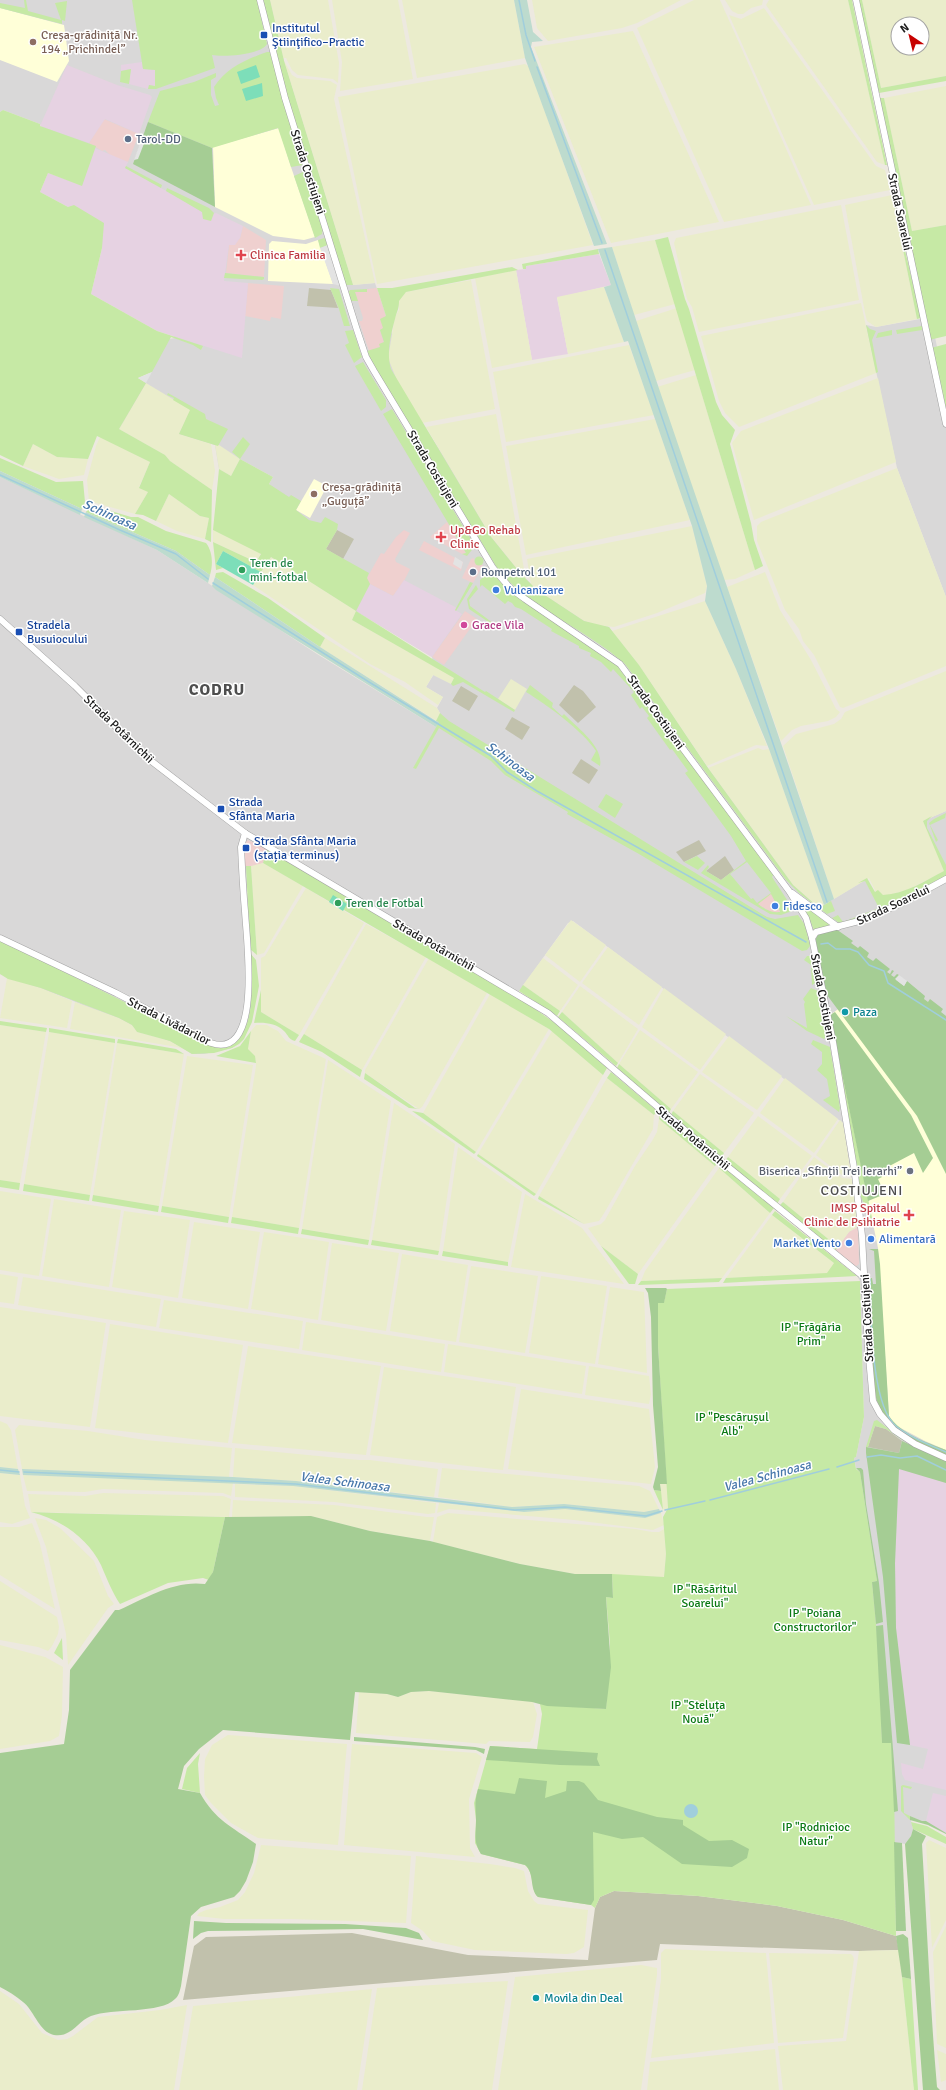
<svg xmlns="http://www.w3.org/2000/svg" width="946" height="2090" viewBox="0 0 946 2090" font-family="Signika,sans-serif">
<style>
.residential{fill:#d9d8d8}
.commercial{fill:#efd0cf}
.industrial{fill:#e6d2e2}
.education{fill:#ffffd8}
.construction{fill:#c1c1ac}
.farmland{fill:#eaedcb;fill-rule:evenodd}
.grass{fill:#c6e9a5;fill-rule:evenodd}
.forest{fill:#a5cd94}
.wetland{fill:#bddbce}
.pitch{fill:#7ddeb9}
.parking{fill:#e3e3e3}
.water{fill:#a0cedc}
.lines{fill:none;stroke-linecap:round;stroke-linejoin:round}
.stream{stroke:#a0cedc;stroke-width:1.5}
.minor-casing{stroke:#a2a2a2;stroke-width:7}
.minor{stroke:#fff;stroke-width:6}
.transit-dot{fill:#1a4fb4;stroke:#fff;stroke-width:1.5}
.education-dot{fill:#8d6e63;stroke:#fff;stroke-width:1.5}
.service-dot{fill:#5c6f8a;stroke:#fff;stroke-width:1.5}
.health-dot{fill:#e0444e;stroke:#fff;stroke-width:1.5}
.leisure-dot{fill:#2e9e5b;stroke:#fff;stroke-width:1.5}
.shop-dot{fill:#3f7fe0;stroke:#fff;stroke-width:1.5}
.hotel-dot{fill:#d1479c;stroke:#fff;stroke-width:1.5}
.culture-dot{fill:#0f9aa8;stroke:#fff;stroke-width:1.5}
.worship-dot{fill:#6b7280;stroke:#fff;stroke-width:1.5}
.labels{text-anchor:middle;stroke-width:3;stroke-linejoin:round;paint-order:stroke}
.transit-label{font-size:12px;fill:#164399;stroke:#fff;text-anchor:start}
.education-label{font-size:12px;fill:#785e54;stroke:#fff;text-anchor:start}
.service-label{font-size:12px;fill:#4e5e75;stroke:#fff;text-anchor:start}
.street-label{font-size:12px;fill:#1b1b1b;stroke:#fff}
.health-label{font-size:12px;fill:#be3a42;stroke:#fff;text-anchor:start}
.leisure-label{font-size:12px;fill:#27864d;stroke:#fff;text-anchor:start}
.shop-label{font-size:12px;fill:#366cbe;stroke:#fff;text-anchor:start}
.hotel-label{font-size:12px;fill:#b23c85;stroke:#fff;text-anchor:start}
.culture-label{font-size:12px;fill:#0d838f;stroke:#fff;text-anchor:start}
.worship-label{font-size:12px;fill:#5b616d;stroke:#fff;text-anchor:end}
.park-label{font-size:12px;fill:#0a7914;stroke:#fff}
.water-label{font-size:13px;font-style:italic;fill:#4878ab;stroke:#fff}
.quarter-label{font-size:14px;letter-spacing:1px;fill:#4e4e4e;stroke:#fff}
.district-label{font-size:16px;font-weight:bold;letter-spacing:1px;fill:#4e4e4e;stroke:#fff}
</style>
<rect width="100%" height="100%" fill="#ede9e0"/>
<!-- residential -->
<g class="residential">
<polygon points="0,0 270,0 284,61 353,285 375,283 422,423 521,574 537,590 597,625 609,627 708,768 819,908 865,880 880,909 888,907 946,876 946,1833 910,1816 913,1829 911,1836 905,1844 894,1842 894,1779 882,1743 872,1582 877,1581 860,1472 856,1468 854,1458 856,1457 864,1417 860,1281 857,1276 832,1255 849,1232 852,1179 843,1123 573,921 568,923 515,997 267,849 263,863 251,866 247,890 251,995 255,996 243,1039 232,1048 204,1054 192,1054 178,1045 66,998 0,974 0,477 157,550 317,654 436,727 440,713 437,708 443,697 426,687 434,674 432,657 356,611 326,549 269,484 273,477 240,459 219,469 215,445 179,434 119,429 169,339 175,338 40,124 3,110 0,112"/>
<polygon points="931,317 946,392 946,597 897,468 866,325 876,327"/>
<polygon points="946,811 946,871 923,821"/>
</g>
<!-- commercial -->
<g class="commercial">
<polygon points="104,119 139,134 128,162 111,156 105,150 102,151 89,143"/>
<polygon points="243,226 266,240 264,277 226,273 229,245 240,238"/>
<polygon points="248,283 284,286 281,319 271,317 270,321 245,316"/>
<polygon points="377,288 386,317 383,329 380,330 384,343 380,347 369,351 359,321 362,321 363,318 355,292 367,292 367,289"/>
<polygon points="447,522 466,553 462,554 430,537"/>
<polygon points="404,530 410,533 395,559 396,562 410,569 403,583 393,596 370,584 367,578 381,553 384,554 396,537"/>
<polygon points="424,541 463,562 461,571 419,550"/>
<polygon points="474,558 474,560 483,565 473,583 462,578 471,559"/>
<polygon points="465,611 477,619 444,665 432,657"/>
<polygon points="248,840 267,849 263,863 255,866 244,866 244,844"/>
<polygon points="771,893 780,912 773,913 757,904"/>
<polygon points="858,1224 859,1264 855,1267 834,1252 849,1232 856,1228"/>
</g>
<!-- industrial -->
<g class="industrial">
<polygon points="142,62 143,69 155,70 155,86 149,85 148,89 129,84 131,69 121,71 121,65"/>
<polygon points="67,65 117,85 150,95 152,97 139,134 105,119 89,143 40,126"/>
<polygon points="95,148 128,162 125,168 184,201 202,212 203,215 216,213 243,226 240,238 235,245 229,245 224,281 248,283 242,358 157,331 91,294 102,248 68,207 40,192 48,173 82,185"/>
<polygon points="599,254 611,285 557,298 568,354 532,360 516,270 526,269 526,266"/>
<polygon points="404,580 457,608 455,610 462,614 432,657 356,611 370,584 393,596"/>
<polygon points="899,1468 946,1483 946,1790 905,1780 902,1774 901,1763 923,1769 928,1749 910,1745 896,1628 895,1563"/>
<polygon points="933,1793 946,1796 946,1833 926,1821"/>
</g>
<!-- education -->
<g class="education">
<polygon points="0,8 64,25 69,61 57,82 0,60"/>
<polygon points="279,128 291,167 315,237 304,240 273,236 215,207 213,147"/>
<polygon points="318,240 333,284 268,281 269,244 272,241 306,244"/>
<polygon points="314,479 327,486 310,518 296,510"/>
<polygon points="878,980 946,1025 946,1450 925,1441 895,1425 889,1416 878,1248 830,1015"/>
</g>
<!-- construction -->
<g class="construction">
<polygon points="309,288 331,290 338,308 307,306"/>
<polygon points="337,530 354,539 343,559 326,549"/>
<polygon points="574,685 583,691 596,707 578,723 559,705"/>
<polygon points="461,686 478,696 469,711 452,701"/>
<polygon points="512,717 530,727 522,740 505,729"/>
<polygon points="581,759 598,770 589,784 572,773"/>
<polygon points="699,840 706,851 684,862 676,852"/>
<polygon points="725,856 734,870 721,880 706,871"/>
<polygon points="875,1426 886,1429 902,1441 899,1453 868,1447"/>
<polygon points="614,1891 698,1896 777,1906 843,1920 896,1936 899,1950 859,1951 660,1944 657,1960 183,2000 194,1946 206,1937 352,1933 468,1955 588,1960 595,1908 600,1897"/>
</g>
<!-- farmland -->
<g class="farmland">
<polygon points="270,0 328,0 339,63 338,83 333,79 298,75 292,70 286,58 283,58"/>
<polygon points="332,0 398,0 413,79 340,91 342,62"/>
<polygon points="402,0 514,0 525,58 417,78"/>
<polygon points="532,0 681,0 637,23 622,28 548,41 537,28"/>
<polygon points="694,0 720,0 811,205 724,222 637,28"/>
<polygon points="725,0 763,0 762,5 758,6 751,8 743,14 738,14 732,11"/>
<polygon points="769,0 848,0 885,165 877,162 766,5"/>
<path d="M862,0H946V76L881,88ZM898,24H922V48H898Z"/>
<polygon points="764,8 876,166 885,170 890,190 814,205 729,15 741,19"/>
<polygon points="633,31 719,222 611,243 534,47"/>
<polygon points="284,61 292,75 297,78 330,81 337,85 334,99 375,283 353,285"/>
<polygon points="525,64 529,67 593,245 377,284 338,97"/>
<polygon points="946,86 946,225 912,231 884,98"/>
<polygon points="892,195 917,319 876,327 867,321 865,313 845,205"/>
<polygon points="841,205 859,300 699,332 692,307 687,299 674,243 676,238"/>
<polygon points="655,240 675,304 634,315 612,247"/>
<polygon points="516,270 532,360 492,368 475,278"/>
<polygon points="471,280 495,409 422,423 398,383 388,358 395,317 399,310 399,300 406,292"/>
<polygon points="604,287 624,342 568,354 557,297"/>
<polygon points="861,303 876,373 739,427 725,413 719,401 701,336"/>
<polygon points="677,308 695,370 656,381 636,321"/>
<polygon points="629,345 654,415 506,442 493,372"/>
<polygon points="696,375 755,570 735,579 724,580 657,387"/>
<polygon points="878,378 896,462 754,520 732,443 741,431"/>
<polygon points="146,383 191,410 179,434 211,444 215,471 212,490 170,461 165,455 119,429"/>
<polygon points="496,414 526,580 491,537 426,427"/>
<polygon points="655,419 690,520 526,555 506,446"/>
<polygon points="100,437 150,462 139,487 148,492 135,514 89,501 87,480 96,446"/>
<polygon points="33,444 57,457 88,459 84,475 59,479 23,466"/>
<polygon points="215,445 219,445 240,459 231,476 219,469"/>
<polygon points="897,468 946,597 946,666 843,708 840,707 814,655 803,641 799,629 785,610 757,541 757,526 761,522"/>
<polygon points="169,494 200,516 209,518 205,539 177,531 156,521"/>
<polygon points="692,526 707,586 705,593 657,613 614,627 597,625 584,621 537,590 531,584 527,559"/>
<polygon points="213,530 261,553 256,562 213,542"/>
<polygon points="271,557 356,611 352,620 455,678 451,684 433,675 426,687 443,697 438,705 405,682 370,664 253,585"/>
<polygon points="765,572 780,610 811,660 836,709 840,712 836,717 828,721 801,726 792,730 781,741 727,587"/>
<polygon points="705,601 736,669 767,746 756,745 707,766 639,665 612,631"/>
<polygon points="325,638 437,708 440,713 437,721 320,647"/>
<polygon points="946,671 946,811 923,821 945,871 907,890 889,895 883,895 876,892 869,878 834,899 783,746 796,734 834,724 841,719 845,712"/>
<polygon points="511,679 527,689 515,710 498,699"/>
<polygon points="758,748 763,750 769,749 824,905 819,908 793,885 708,768"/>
<polygon points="263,863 303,886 264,953 257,955 251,866"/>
<polygon points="306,888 364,923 299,1035 261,1012 261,958 265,956"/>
<polygon points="571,920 606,945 580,982 545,955"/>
<polygon points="366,924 426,957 362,1070 304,1034"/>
<polygon points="608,947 662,987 639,1025 582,983"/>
<polygon points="429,958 487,993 422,1107 419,1109 365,1073 365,1070"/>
<polygon points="543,958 578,985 560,1011 523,985"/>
<polygon points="7,978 41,988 72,1001 67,1028 0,1018"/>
<polygon points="580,986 638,1029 618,1063 562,1012"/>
<polygon points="664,988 726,1034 700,1070 642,1027"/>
<polygon points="490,994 549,1029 476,1152 423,1113"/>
<polygon points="75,1002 119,1018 132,1025 137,1032 170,1041 183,1049 177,1047 70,1029"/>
<polygon points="0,1025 46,1032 20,1183 0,1180"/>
<polygon points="256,1025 267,1025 272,1028 278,1031 286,1041 326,1059 299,1228 232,1217 256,1066 256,1060 248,1049 251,1031"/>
<polygon points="640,1030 698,1072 671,1109 619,1064"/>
<polygon points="552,1031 603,1075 536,1194 478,1154"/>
<polygon points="49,1032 115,1043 90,1195 24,1184"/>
<polygon points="729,1036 782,1076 757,1110 702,1072"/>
<polygon points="117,1043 184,1054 159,1206 93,1195"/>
<polygon points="187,1056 253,1065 229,1217 162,1206"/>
<polygon points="328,1060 391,1101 369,1240 302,1229"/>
<polygon points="700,1074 754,1113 724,1153 673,1111"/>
<polygon points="607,1078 654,1115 653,1129 603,1215 599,1221 584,1224 539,1196"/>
<polygon points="785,1078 838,1119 814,1153 760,1113"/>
<polygon points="394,1103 455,1144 439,1251 372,1240"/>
<polygon points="758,1116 812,1156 780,1199 728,1157"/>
<polygon points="659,1119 715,1166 638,1274 601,1246 588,1228 601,1224 605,1220 635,1166 652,1141 657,1132"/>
<polygon points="840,1120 843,1123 851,1175 847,1176 842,1175 816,1155"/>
<polygon points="458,1147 522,1192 508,1262 443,1251"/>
<polygon points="814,1157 842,1178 852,1179 858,1224 856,1228 849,1232 838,1247 783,1202"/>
<polygon points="719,1168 770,1213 722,1278 641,1281 645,1271"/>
<polygon points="0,1191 51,1199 39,1276 0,1270"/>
<polygon points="525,1194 582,1228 624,1284 511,1267"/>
<polygon points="54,1199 121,1210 109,1287 42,1276"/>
<polygon points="124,1211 190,1220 178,1298 112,1287"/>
<polygon points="772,1215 834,1263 827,1274 726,1278"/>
<polygon points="194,1222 260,1232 248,1309 182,1298"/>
<polygon points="264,1232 329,1242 318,1320 251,1309"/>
<polygon points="332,1243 399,1253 386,1331 321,1320"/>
<polygon points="402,1254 468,1265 456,1342 390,1331"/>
<polygon points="471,1266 538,1276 525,1353 459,1342"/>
<polygon points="0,1274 18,1277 14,1304 0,1302"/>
<polygon points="541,1276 607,1286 595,1364 529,1353"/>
<polygon points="23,1277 161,1299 156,1327 18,1305"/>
<polygon points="610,1287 644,1292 647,1373 598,1364"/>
<polygon points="164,1300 303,1321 299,1349 159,1328"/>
<polygon points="0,1307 106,1323 90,1427 0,1416"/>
<polygon points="306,1322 445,1344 441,1372 302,1350"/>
<polygon points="110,1324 243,1345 228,1443 95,1428"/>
<polygon points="448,1344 586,1366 582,1394 444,1372"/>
<polygon points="248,1346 381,1366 366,1455 232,1443"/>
<polygon points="589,1366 649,1376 651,1394 649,1404 585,1395"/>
<polygon points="384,1367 516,1387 503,1470 370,1455"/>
<polygon points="521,1389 649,1409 655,1467 651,1484 508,1469"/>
<polygon points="0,1421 7,1424 11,1430 18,1469 0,1467"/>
<polygon points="19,1425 88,1431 145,1440 232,1448 229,1477 22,1469 15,1430"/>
<polygon points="235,1448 359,1460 370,1460 438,1469 434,1497 296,1481 233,1477"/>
<polygon points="442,1468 639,1486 650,1491 659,1509 644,1512 564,1504 512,1507 438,1497"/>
<polygon points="0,1473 20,1475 25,1506 30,1518 12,1524 0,1522"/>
<polygon points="23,1475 233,1483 231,1496 223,1493 103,1489 85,1492 27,1491"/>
<polygon points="235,1484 293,1486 436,1503 435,1513 428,1514 334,1502 235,1497"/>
<polygon points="660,1484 667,1484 668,1508 666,1511 662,1508"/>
<polygon points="103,1493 223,1496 231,1499 229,1517 31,1512 28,1494 85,1496"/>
<polygon points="233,1500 334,1505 427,1517 434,1517 430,1541 370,1531 311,1516 232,1517"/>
<polygon points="439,1503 524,1512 565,1509 645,1518 661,1513 664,1525 653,1530 574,1520 449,1509 437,1513"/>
<polygon points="448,1513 635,1529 652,1532 659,1532 664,1529 666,1554 664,1577 575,1574 520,1564 433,1542 437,1517"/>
<polygon points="35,1518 46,1520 60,1528 94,1561 108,1596 114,1604 108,1608 68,1665 66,1634 46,1547"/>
<polygon points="32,1523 40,1544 55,1609 0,1575 0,1527 19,1527"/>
<polygon points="0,1581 57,1617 59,1627 58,1634 52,1646 48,1651 38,1647 0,1640"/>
<polygon points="0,1645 45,1657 63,1667 62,1716 59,1736 50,1741 0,1749"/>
<polygon points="429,1691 533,1702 537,1714 533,1737 530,1742 489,1741 486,1744 356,1733 359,1692 387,1694 398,1697 411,1692"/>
<polygon points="228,1735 347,1744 338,1845 258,1838 231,1823 211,1803 205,1795 204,1776 205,1759 212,1745"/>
<polygon points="352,1744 476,1753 482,1757 469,1799 470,1848 475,1857 344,1845"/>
<polygon points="929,1840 946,1848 946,1920 932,1948 926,1843"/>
<polygon points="261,1845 411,1856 406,1923 292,1919 224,1919 197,1916 199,1913 206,1910 220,1907 238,1900 245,1892 254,1873"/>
<polygon points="416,1856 490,1864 515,1868 524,1871 528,1891 534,1901 538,1904 588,1910 584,1947 574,1953 566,1954 475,1950 432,1941 423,1931 411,1923"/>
<polygon points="946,1926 946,2048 937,2044 933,1952"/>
<polygon points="665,1949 766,1953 774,2043 651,2058 661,1979 661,1953"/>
<polygon points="899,1950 914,2090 783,2090 778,2046 846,2041 859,1951"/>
<polygon points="769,1953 851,1954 853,1956 854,1959 843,2038 778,2043"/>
<polygon points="641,1965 657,1968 657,1975 641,2090 498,2090 515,1977"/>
<polygon points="508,1981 492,2090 362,2090 377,1988"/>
<polygon points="372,1989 357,2090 179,2090 193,2006"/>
<polygon points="0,1991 19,2004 42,2033 58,2040 67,2039 73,2036 98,2017 160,2010 187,2005 174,2090 0,2090"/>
<polygon points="775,2049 779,2090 647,2090 650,2062"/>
<polygon points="937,2050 946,2054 946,2080 941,2082"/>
</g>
<!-- grass -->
<g class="grass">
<polygon points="24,0 26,0 28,11 61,20 55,3 67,1 65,21 62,20 62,24 0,8 0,3 25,8"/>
<path d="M132,0H257L267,44C261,55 224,57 212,55L215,68L156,89H148L149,85L155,86V70L143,69Z"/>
<polygon points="263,0 270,0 284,61 353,285 346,285 293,118"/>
<polygon points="848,0 852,0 887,165 885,165"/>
<polygon points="858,0 862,0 881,88 946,76 946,81 879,93"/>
<path d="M267,52H270L303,165L291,167L278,128L212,148L148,122L160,91L194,82L216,73V77L211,80V95L215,106L219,105L216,98L214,87C226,68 247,59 267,52Z"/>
<polygon points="131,69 129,84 120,82 121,71"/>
<polygon points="879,98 884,98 912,231 946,225 946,336 929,340"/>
<polygon points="3,110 40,124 40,126 96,146 82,186 48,173 40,192 68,207 74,205 104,223 102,248 91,294 157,331 203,346 201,350 193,345 171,337 152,372 138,378 146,383 119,429 165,455 170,461 212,490 211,542 205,539 209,518 200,516 169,494 156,521 143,515 135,514 148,492 139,488 150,462 97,436 88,459 57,457 33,444 23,466 0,455 0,112"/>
<polygon points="126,166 162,185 161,188 125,168"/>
<polygon points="305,171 323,229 322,234 315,238 294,176"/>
<polygon points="167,188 209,208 214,213 211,221 203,219 202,212 166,191"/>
<polygon points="892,195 921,318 917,319"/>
<polygon points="668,237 685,299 689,309 716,402 722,415 735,430 730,444 751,523 754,540 763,566 755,570 655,240"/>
<polygon points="324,238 326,239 328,245 320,248 318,240"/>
<polygon points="598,249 599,254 526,266 526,269 523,269 522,264"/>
<path d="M512,267L518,270L406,292L399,301C399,310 397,310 395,319C391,334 386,353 391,369L491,537L521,574L537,590L584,621L609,627L639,665L708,768L793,885L819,908L831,901L835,911L827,914L799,893L786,880L625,664C586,629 534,611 499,571L375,368L367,351L380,347L379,344L384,342L380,330L383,328L380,319L386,316L377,288H392Z"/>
<polygon points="225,273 264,277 264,279 262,280 224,278"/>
<polygon points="330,288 339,289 350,326 344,326 339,309"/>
<polygon points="367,289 367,292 355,292 358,301 351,301 348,293 350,290"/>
<polygon points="866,325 870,329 876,331 872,340 878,372 876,373"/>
<polygon points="922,326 922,330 897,334 896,330"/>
<polygon points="353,330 362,357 354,363 345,345 349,343 345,331"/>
<polygon points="892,330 892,335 876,338 878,333"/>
<polygon points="946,344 946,417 931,348"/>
<polygon points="363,362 386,400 386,407 381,411 355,366"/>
<polygon points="168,393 205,414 206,419 228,429 218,446 179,434 190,410 173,400 174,398 167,395"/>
<polygon points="392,409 475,546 467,556 462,554 466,553 383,414"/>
<polygon points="243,437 250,444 240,459 273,477 269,484 289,497 291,495 301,501 296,510 309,520 321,523 325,517 338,524 337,530 326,549 369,573 367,578 370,584 356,611 485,692 486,691 515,710 514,712 463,682 453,686 451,684 454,678 352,620 356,611 271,557 261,572 223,551 216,564 223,568 216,570 213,542 256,562 261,554 213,530 219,469 231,476 240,459 232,452"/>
<polygon points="0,458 56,482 83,481 85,502 82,509 0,471"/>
<path d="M91,505L131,517H138L166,531L206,543C213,552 213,565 210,575L176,551L86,512Z"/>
<circle cx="479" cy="561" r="4.5"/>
<path d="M490,570L512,593L616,663L774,874L772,877L793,909L792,911L781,915L770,914L701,873L708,865L709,867L706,871L721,880L746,861L731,836L685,773L688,771L672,749L670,750L647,718L649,716L642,707L640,709L631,695L634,692L613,669L611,672L601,662L590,656L591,653L579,648V646L551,631L552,629L521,609L515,607L512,603L508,601L505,604L482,585L480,587V580ZM747,862L771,893L757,903L753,898L751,899L730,874ZM771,894L780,911V912C770,913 765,909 758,904Z"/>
<polygon points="223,572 268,598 325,638 320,647 215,577 216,573"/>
<polygon points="470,582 473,583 456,611 455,610"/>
<polygon points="476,585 478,589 469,600 470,606 497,626 496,627 469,609 467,599"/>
<path d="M530,685L553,703L552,707L562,716L564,714C576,727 604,746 600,766L591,760L596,751C582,730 547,705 526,692Z"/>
<polygon points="440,713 449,721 767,917 775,919 798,915 805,925 810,946 807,950 802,951 639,854 567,814 568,812 505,775 491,761 439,728 416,769 413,768 439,722 436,721"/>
<polygon points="606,794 623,804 615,818 598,807"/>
<polygon points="946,813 945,818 930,825 938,840 936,842 929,823 934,819"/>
<path d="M932,816L927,821V828L946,865V876L888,907C879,907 853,920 841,924L832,918L838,915L843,922L879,908L865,881L858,883L867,878L875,892L878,890L883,895C905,894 925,881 944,871L923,821Z"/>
<polygon points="267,849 528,1004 562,1028 607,1068 603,1075 549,1029 263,863"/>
<polygon points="697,856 705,863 698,870 684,862"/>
<polygon points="246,866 251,866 257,955 250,949"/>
<polygon points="807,907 831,925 830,926 814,930 805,909"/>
<path d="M0,940L209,1044L225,1048C259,1034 251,982 250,953L256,960L259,986L252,1022L244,1039L239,1044L232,1048L214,1053L192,1054L170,1041L137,1032L132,1025L119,1018L41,988L8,979L0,974Z"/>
<polygon points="807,956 812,956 817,982 812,985 811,965 804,960"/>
<polygon points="523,985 560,1011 557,1016 519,991"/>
<polygon points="811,988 820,992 828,1035 824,1039 807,1031 786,1016 807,1028 804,1004 805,1002 803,999"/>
<path d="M261,990V1012L299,1035L295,1041C288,1039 289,1036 284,1031C276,1023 264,1022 254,1023Z"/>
<polygon points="562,1012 618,1063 616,1066 558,1017"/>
<polygon points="830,1015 872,1218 870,1218 861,1197"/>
<polygon points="0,1021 47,1028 46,1032 0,1025"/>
<polygon points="49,1028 115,1039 115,1043 49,1032"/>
<polygon points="251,1031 248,1049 255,1056 256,1063 216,1056 240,1046"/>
<polygon points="304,1034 362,1070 360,1077 322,1052 299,1042"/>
<polygon points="118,1039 176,1049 184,1054 117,1043"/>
<polygon points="813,1040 830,1047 840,1108 839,1112 823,1100 830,1096 827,1079 817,1070 822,1064 822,1052 811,1044"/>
<polygon points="619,1064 671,1109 669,1113 617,1068"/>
<polygon points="611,1072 657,1111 654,1115 607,1078"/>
<polygon points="365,1073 415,1108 419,1109 409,1108 364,1079"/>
<polygon points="412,1111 423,1113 476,1152 474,1154"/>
<polygon points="673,1111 724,1153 721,1158 671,1115"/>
<polygon points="660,1114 719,1162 715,1166 659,1119"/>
<polygon points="478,1154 536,1194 534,1196 477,1156"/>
<polygon points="728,1157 780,1199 777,1204 725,1161"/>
<polygon points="722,1165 774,1208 770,1213 719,1168"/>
<polygon points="0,1180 20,1183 19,1190 0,1187"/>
<polygon points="24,1184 90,1195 89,1201 23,1191"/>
<polygon points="93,1195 159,1206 158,1212 92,1201"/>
<polygon points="539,1196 584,1224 538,1199"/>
<polygon points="783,1202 838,1247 834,1252 779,1206"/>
<polygon points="162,1206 229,1217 228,1223 161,1212"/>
<polygon points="775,1211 857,1276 723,1283 726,1278 827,1273 834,1263 772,1215"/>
<polygon points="232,1217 299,1228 298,1234 231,1223"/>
<polygon points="302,1229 369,1240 368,1245 301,1234"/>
<polygon points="372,1240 439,1251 438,1255 371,1245"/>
<polygon points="601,1246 638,1274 635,1284 629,1284"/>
<polygon points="443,1251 508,1262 508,1266 442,1256"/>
<polygon points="722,1278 719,1282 638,1285 641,1281"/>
<path d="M860,1281L864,1417L856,1457L854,1458L856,1469L860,1472L877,1581L872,1582L879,1655L882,1743L891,1742L894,1779L896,1936L843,1920L777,1906L698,1896L614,1891L600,1897L595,1908L591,1905L538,1897C530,1889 535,1874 525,1865L481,1854L475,1843L476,1820L474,1803L490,1746L537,1749L542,1714L540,1704L606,1709L610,1644L606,1597L613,1598L612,1574L664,1577L666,1554L663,1517L668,1508L658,1346V1303L664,1302L667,1289Z"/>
<polygon points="877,1420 908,1444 886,1429 875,1426 868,1447 866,1447 874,1421"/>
<polygon points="654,1490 661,1491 663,1510"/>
<path d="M31,1512L57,1513L225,1517L213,1572L209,1580L203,1578L168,1583L120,1604C112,1592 107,1579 101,1565C88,1538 60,1519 31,1512Z"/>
<polygon points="62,1638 63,1660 54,1653"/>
<polygon points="200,1753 198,1764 200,1793 182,1789 187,1768"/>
<polygon points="903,1785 912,1787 911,1789 903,1787 904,1813 910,1816 910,1820 901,1811 901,1786"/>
<polygon points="911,1822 927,1826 946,1837 946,1844 913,1829"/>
<polygon points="902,1977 911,1979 918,2090 914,2090"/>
</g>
<!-- forest -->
<g class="forest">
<polygon points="148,122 212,148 215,207 133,164"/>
<polygon points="836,929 853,941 851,943 858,948 860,946 869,953 867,957 873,961 876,958 890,969 887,972 890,974 892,970 894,971 891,975 894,977 897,974 899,975 896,980 904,986 907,981 925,996 924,999 928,1002 930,999 943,1009 941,1012 946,1016 946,1174 917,1116 827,995 815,941 818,934"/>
<polygon points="835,1012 911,1115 933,1158 923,1173 914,1153 880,1171 882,1177 878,1179 885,1194 868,1201 830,1015"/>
<path d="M869,1249H878L880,1264L889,1416C901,1434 926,1442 946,1450V1456C925,1446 898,1437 884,1417C867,1392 869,1311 867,1278H872L873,1284H876L874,1251Z"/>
<polygon points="645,1288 666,1288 667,1289 664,1303 658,1303 658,1346 667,1484 660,1484 661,1491 654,1490 653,1487 658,1467 653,1405 651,1317 648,1293"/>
<polygon points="902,1441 946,1461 946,1483 899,1469 895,1563 896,1628 910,1745 897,1743 883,1577 866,1453 866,1447 899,1453"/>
<polygon points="856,1468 861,1468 863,1470 866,1504 879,1583 883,1622 876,1624 872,1582 877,1581 860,1472"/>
<path d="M311,1516L370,1531L430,1541L520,1564L575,1574H612L613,1598L606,1597L611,1667L606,1709L547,1706L532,1702L429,1691L411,1692L398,1697L387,1694L355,1692L350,1740L223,1730L199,1749L184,1766L178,1789L200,1793C216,1821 231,1826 256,1844L253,1862L246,1881L240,1891L234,1897L201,1907L191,1916L181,1986C180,1990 179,1996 175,1999C161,2014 112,2008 91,2016C78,2021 71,2038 54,2035C39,2032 34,2010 23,2002C16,1996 8,1991 0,1987V1753L64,1744L69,1710L70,1670L115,1610H119C146,1598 174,1580 205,1584L213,1572L225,1517Z"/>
<polygon points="883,1625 898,1811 894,1812 891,1743 882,1743 876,1626"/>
<polygon points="354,1737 475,1747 485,1749 484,1754 476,1750 354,1741"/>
<polygon points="490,1746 598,1753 597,1759 600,1766 560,1765 486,1760"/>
<path d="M519,1778L547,1781L545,1798L566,1791L567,1781H579L584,1783L598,1800L657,1817L683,1820V1825L709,1841L732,1840L749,1849L747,1858L732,1867L682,1864L643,1837L622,1839L593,1832L594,1900L591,1905L538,1897C529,1889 535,1873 525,1865L481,1854C473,1840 476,1836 476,1821C476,1807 474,1804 478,1789L515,1794Z"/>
<polygon points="910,1816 922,1821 926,1821 946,1833 946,1834 928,1825 910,1820"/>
<path d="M913,1829L926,1836L922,1844C927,1925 930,2006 937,2087L940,2090H923L905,1844L911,1836Z"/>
<polygon points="894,1842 902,1843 906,1931 896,1931"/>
<polygon points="194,1921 226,1923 345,1924 406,1928 419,1933 423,1940 363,1929 208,1931 201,1933 193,1939"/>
<polygon points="903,1934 908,1938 911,1979 902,1977 896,1936"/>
</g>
<!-- wetland -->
<g class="wetland">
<polygon points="514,0 527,0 533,32 543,41 532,42 531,47 607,244 594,246 525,58"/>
<path d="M612,247C683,465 761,681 834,899L824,905L769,749L736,669L705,601L707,586L692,526L628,341L624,342L604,287L611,285L598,249Z"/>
<polygon points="0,471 82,509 80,515 0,477"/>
<polygon points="86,512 176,551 210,575 208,583 157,550 84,517"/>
<polygon points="215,577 320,647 436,721 439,722 436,727 216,590 212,586"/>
<polygon points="0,1467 18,1469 20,1475 0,1473"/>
<polygon points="22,1469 233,1477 296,1481 512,1507 564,1504 644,1512 659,1509 661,1513 645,1518 565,1509 524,1512 293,1486 23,1475"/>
</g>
<!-- pitch -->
<g class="pitch">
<polygon points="256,65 260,77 241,84 237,72"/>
<polygon points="262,83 263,96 246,101 242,89"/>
<polygon points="223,551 261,572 253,585 216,564"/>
<polygon points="333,895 347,904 343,911 329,902"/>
</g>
<!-- parking -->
<g class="parking">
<polygon points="141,140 145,141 138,159 134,160"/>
<polygon points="328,245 341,286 333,284 320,248"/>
<polygon points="152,372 146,383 138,378"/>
<polygon points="455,557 463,562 461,569 453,564"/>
<polygon points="899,975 907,981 904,986 895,979"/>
</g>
<!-- water -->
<circle class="water" cx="691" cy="1811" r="7"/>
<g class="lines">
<!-- stream -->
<g class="stream">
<polyline points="519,0 526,35 535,61"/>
<polyline points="537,67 602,243"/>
<polyline points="605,250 827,902"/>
<polyline points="0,475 120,530 176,554 208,579"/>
<polyline points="213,583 369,682 491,756 507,772 537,791 806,942"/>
<polyline points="821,944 828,943 836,949 850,949 858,952 869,965 884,971 888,983 946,1020"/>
<path d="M870,1279C871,1310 870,1407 897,1427C911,1438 930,1445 946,1452"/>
<polyline points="867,1457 881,1455 900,1458 917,1456 946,1470"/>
<polyline points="837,1467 859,1460"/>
<polyline points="0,1470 19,1472"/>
<polyline points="24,1472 296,1484 515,1510 565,1507 646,1516 662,1511"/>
<polyline points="710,1500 829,1469"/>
<polyline points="665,1510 705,1501"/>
</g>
<defs>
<g id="minor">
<polyline points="260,0 285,98 356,327 366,357 374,371 493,568 510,588 525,599 620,664 789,891 806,918 812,938 833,1042 855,1174 862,1236 868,1347 873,1401 880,1414 894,1430 915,1444 946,1458"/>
<polyline points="856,0 946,424"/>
<polyline points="0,619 75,686 146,757 245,833 548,1013 722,1162 865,1278"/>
<polyline points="792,893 838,927"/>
<path d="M0,938L116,993L211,1043C264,1061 246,937 245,911C243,890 242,868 241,847L245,833"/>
<polyline points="812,938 816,932 859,921 900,904 946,879"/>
</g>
</defs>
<!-- minor casing -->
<use href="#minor" class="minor-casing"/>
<!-- minor -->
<use href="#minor" class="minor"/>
</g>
<!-- markers -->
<g class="transit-dot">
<rect x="260" y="31" width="8" height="8" rx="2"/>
<rect x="15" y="628" width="8" height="8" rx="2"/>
<rect x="217" y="805" width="8" height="8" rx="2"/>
<rect x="242" y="844" width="8" height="8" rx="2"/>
</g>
<g class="education-dot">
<circle cx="33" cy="42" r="4"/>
<circle cx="314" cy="494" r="4"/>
</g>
<g class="service-dot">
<circle cx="128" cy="139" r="4"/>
<circle cx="473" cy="572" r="4"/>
</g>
<g class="health-dot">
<path d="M239 249h4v4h4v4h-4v4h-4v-4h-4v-4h4z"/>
<path d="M439 531h4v4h4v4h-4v4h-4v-4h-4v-4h4z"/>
<path d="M907 1209h4v4h4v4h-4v4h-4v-4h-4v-4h4z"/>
</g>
<g class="leisure-dot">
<circle cx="242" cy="570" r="4"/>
<circle cx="338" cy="903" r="4"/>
</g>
<g class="shop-dot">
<circle cx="496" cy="590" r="4"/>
<circle cx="775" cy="906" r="4"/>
<circle cx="871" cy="1239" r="4"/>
<circle cx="849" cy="1243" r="4"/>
</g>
<circle class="hotel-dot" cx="464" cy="625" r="4"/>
<g class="culture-dot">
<circle cx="845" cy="1012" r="4"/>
<circle cx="536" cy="1998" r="4"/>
</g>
<circle class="worship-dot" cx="910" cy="1171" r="4"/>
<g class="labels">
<!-- transit labels -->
<g class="transit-label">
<text x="272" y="32">Institutul<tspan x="272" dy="14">Ştiinţifico–Practic</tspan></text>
<text x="27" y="629">Stradela<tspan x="27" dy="14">Busuiocului</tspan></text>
<text x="229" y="806">Strada<tspan x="229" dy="14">Sfânta Maria</tspan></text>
<text x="254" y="845">Strada Sfânta Maria<tspan x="254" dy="14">(stația terminus)</tspan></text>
</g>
<!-- education labels -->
<g class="education-label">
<text x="41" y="39">Creșa-grădiniță Nr.<tspan x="41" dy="14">194 „Prichindel”</tspan></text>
<text x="322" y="491">Creșa-grădiniță<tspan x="322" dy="14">„Guguță”</tspan></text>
</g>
<!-- service labels -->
<g class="service-label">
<text x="136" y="143">Tarol-DD</text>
<text x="481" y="576">Rompetrol 101</text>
</g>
<!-- street labels -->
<g class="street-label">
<text transform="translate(308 172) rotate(72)" y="4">Strada Costiujeni</text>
<text transform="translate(900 212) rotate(78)" y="4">Strada Soarelui</text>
<text transform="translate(433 469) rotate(59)" y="4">Strada Costiujeni</text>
<text transform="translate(656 712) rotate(54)" y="4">Strada Costiujeni</text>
<text transform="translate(119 729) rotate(44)" y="4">Strada Potârnichii</text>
<text transform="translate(893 905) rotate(-25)" y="4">Strada Soarelui</text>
<text transform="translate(434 945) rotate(30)" y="4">Strada Potârnichii</text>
<text transform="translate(823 997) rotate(79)" y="4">Strada Costiujeni</text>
<text transform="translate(169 1021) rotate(27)" y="4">Strada Livădarilor</text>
<text transform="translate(693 1138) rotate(40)" y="4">Strada Potârnichii</text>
<text transform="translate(867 1318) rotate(-93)" y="4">Strada Costiujeni</text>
</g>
<!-- health labels -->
<g class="health-label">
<text x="250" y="259">Clinica Familia</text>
<text x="450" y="534">Up&amp;Go Rehab<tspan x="450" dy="14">Clinic</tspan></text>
<text x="900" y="1212" text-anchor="end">IMSP Spitalul<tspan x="900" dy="14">Clinic de Psihiatrie</tspan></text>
</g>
<!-- leisure labels -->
<g class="leisure-label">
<text x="250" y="567">Teren de<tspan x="250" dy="14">mini-fotbal</tspan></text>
<text x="346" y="907">Teren de Fotbal</text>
</g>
<!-- shop labels -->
<g class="shop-label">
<text x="504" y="594">Vulcanizare</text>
<text x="783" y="910">Fidesco</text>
<text x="879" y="1243">Alimentară</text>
<text x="841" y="1247" text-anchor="end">Market Vento</text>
</g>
<!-- hotel labels -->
<g class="hotel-label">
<text x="472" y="629">Grace Vila</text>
</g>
<!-- culture labels -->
<g class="culture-label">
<text x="853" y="1016">Paza</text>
<text x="544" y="2002">Movila din Deal</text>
</g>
<!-- worship labels -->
<g class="worship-label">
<text x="902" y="1175">Biserica „Sfinții Trei Ierarhi”</text>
</g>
<!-- park labels -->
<g class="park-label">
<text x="811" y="1331">IP "Frăgăria<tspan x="811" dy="14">Prim"</tspan></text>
<text x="732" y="1421">IP "Pescărușul<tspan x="732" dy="14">Alb"</tspan></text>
<text x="705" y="1593">IP "Răsăritul<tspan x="705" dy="14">Soarelui"</tspan></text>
<text x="815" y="1617">IP "Poiana<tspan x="815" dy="14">Constructorilor"</tspan></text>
<text x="698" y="1709">IP "Steluța<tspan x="698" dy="14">Nouă"</tspan></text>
<text x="816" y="1831">IP "Rodnicioc<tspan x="816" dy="14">Natur"</tspan></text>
</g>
<!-- water labels -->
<g class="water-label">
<text transform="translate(110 514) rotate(24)" y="5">Schinoasa</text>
<text transform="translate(511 761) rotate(37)" y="5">Schinoasa</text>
<text transform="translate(767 1475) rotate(-15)" y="5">Valea Schinoasa</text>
<text transform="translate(345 1481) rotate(7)" y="5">Valea Schinoasa</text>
</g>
<!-- quarter labels -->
<g class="quarter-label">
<text x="862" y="1195">COSTIUJENI</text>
</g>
<!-- district labels -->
<g class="district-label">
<text x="217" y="695">CODRU</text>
</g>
</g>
<!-- north arrow -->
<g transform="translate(910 36) rotate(325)"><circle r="19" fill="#ffffff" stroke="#a4a4a4"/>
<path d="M0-3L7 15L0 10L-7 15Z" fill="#c70200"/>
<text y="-6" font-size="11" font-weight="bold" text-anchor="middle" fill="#1b1b1b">N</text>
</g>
</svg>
